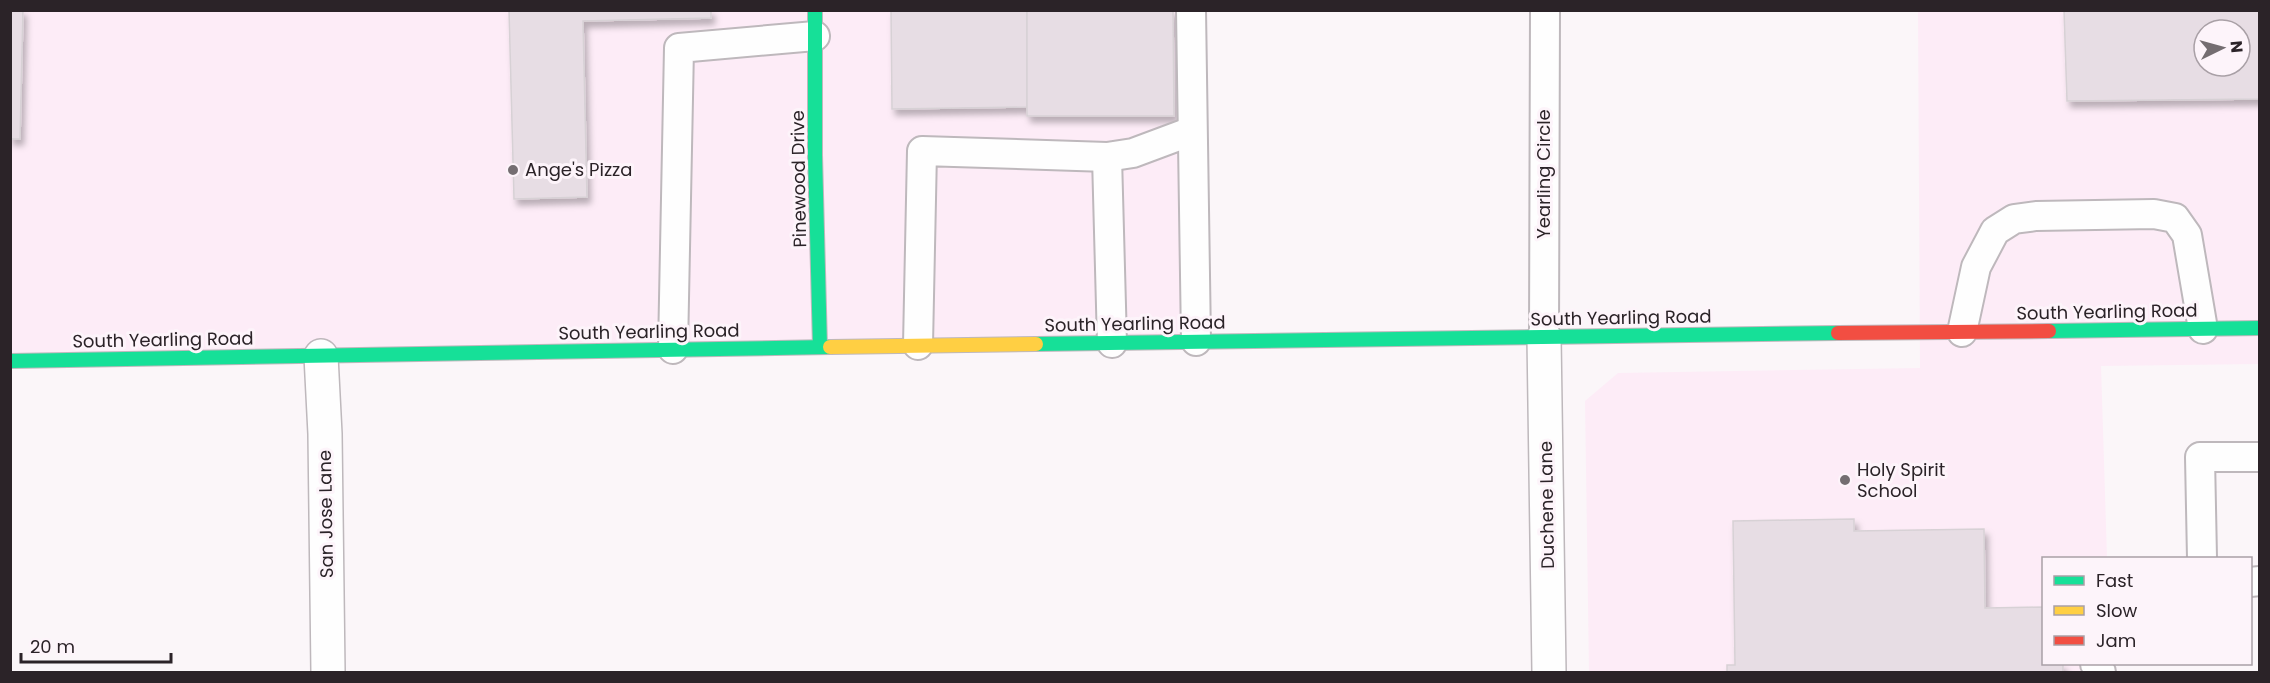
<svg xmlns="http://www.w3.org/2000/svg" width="2270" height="683" viewBox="0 0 2270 683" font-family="Poppins,sans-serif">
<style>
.built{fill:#fdecf7;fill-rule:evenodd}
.building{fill:#e7dde4;stroke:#d7d1d5;stroke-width:1.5;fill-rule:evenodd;filter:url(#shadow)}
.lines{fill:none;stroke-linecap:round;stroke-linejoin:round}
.lane-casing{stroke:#beb8bc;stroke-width:32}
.street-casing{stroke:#beb8bc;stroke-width:36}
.fast-casing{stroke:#beb8bc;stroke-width:16}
.slow-casing{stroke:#beb8bc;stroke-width:16}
.jam-casing{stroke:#beb8bc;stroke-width:16}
.lane{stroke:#fefefe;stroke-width:28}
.street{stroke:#fefefe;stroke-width:33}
.fast{stroke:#16e098;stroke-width:14}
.slow{stroke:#ffcf43;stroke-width:14}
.jam{stroke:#f24e42;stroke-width:14}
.poi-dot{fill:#746d71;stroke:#fdf4fa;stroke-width:2}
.labels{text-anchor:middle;stroke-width:6;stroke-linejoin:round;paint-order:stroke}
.poi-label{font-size:18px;fill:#2b2328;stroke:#fdf4fa;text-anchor:start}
.street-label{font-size:18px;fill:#2b2328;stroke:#fdf4fa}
</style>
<defs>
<filter id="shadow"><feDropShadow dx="3.5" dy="6" stdDeviation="3" flood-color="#0004"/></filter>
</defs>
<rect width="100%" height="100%" fill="#fbf6f9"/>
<!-- built -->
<g class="built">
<polygon points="10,11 1190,11 1195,340 11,360"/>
<path d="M1918,11H2259V364L2101,366L2107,558H2044V664H2110L2111,672H1589L1585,401L1618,373L1920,368ZM2204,30H2240V66H2204Z"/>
</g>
<!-- building -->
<g class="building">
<polygon points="10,10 23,10 20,139 10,139"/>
<polygon points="509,10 711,10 711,18 583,21 587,197 514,199"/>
<polygon points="891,10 1027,10 1027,107 892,109"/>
<polygon points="1027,10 1173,10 1174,116 1027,116"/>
<path d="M2064,10H2260V99L2067,101ZM2204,30H2240V66H2204Z"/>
<polygon points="1854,519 1854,531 1984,529 1985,608 2044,607 2044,664 2063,664 2063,672 1727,672 1727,665 1735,665 1733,521"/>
</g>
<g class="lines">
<defs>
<g id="lane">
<polyline points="1191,10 1196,341"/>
<polyline points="1107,157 1112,343"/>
<polyline points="1962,332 1976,267 1995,231 2014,219 2036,216 2154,214 2175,218 2187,235 2203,329"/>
<polyline points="1544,337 1545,10"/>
<polyline points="918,345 922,151 1107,157 1133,153 1192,131"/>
<polyline points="673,349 679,48 815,36"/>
<polyline points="2202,558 2200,457 2260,457"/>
<polyline points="2250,582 2260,581"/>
<polyline points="2095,664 2101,672"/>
</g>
<g id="street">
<polyline points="1544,337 1549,672"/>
<polyline points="321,356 325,434 328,672"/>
</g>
<g id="fast">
<polyline points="815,10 815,155 820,347"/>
<polyline points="2049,331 2260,328"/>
<polyline points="1036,344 1838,333"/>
<polyline points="10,361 830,347"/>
</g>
<polyline id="slow" points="830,347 1036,344"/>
<polyline id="jam" points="1838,333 2049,331"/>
</defs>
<!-- lane casing -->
<use href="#lane" class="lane-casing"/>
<!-- street casing -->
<use href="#street" class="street-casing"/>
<!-- fast casing -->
<use href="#fast" class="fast-casing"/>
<!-- slow casing -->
<use href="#slow" class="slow-casing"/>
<!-- jam casing -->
<use href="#jam" class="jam-casing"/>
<!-- lane -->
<use href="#lane" class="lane"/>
<!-- street -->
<use href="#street" class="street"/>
<!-- fast -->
<use href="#fast" class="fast"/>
<!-- slow -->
<use href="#slow" class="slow"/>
<!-- jam -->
<use href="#jam" class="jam"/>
</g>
<!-- markers -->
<g class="poi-dot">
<circle cx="513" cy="170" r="6"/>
<circle cx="1845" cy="480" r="6"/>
</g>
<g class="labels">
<!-- poi labels -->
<g class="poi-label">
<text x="525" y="176">Ange's Pizza</text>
<text x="1857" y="476">Holy Spirit<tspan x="1857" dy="21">School</tspan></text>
</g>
<!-- street labels -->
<g class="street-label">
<text transform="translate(1544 174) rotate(-90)" y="6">Yearling Circle</text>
<text transform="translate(799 179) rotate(-91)" y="6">Pinewood Drive</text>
<text transform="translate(2107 312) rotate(-1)" y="6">South Yearling Road</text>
<text transform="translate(1621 318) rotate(-1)" y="6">South Yearling Road</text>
<text transform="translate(1135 324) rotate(-1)" y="6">South Yearling Road</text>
<text transform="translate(649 332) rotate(-1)" y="6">South Yearling Road</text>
<text transform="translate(163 340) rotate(-1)" y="6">South Yearling Road</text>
<text transform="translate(1547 505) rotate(-91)" y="6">Duchene Lane</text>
<text transform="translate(326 514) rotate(-91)" y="6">San Jose Lane</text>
</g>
</g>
<!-- border -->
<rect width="2270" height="683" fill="none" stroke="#2b2328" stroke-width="24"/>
<!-- legend -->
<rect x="2042" y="557" width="210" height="108" fill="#fdf4fa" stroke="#a9a0a6" stroke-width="1.5"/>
<rect x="2054" y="576" width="30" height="9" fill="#16e098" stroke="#a9a0a6" stroke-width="1.5"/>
<text x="2096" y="587" font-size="18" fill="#2b2328">Fast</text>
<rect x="2054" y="606" width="30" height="9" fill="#ffcf43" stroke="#a9a0a6" stroke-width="1.5"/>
<text x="2096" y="617" font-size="18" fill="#2b2328">Slow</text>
<rect x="2054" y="636" width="30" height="9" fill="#f24e42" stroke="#a9a0a6" stroke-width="1.5"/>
<text x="2096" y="647" font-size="18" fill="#2b2328">Jam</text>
<!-- north arrow -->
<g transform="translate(2222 48) rotate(85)"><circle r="28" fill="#fdf4fa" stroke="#a9a0a6" stroke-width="1.5"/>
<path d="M0-4.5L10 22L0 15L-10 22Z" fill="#746d71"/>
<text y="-9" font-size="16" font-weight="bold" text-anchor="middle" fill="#2b2328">N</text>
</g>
<!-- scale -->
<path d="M21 653v9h150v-9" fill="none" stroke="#2b2328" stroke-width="3"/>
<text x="30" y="653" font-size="18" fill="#2b2328" stroke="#fdf4fa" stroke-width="4.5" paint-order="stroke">20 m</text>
</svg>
